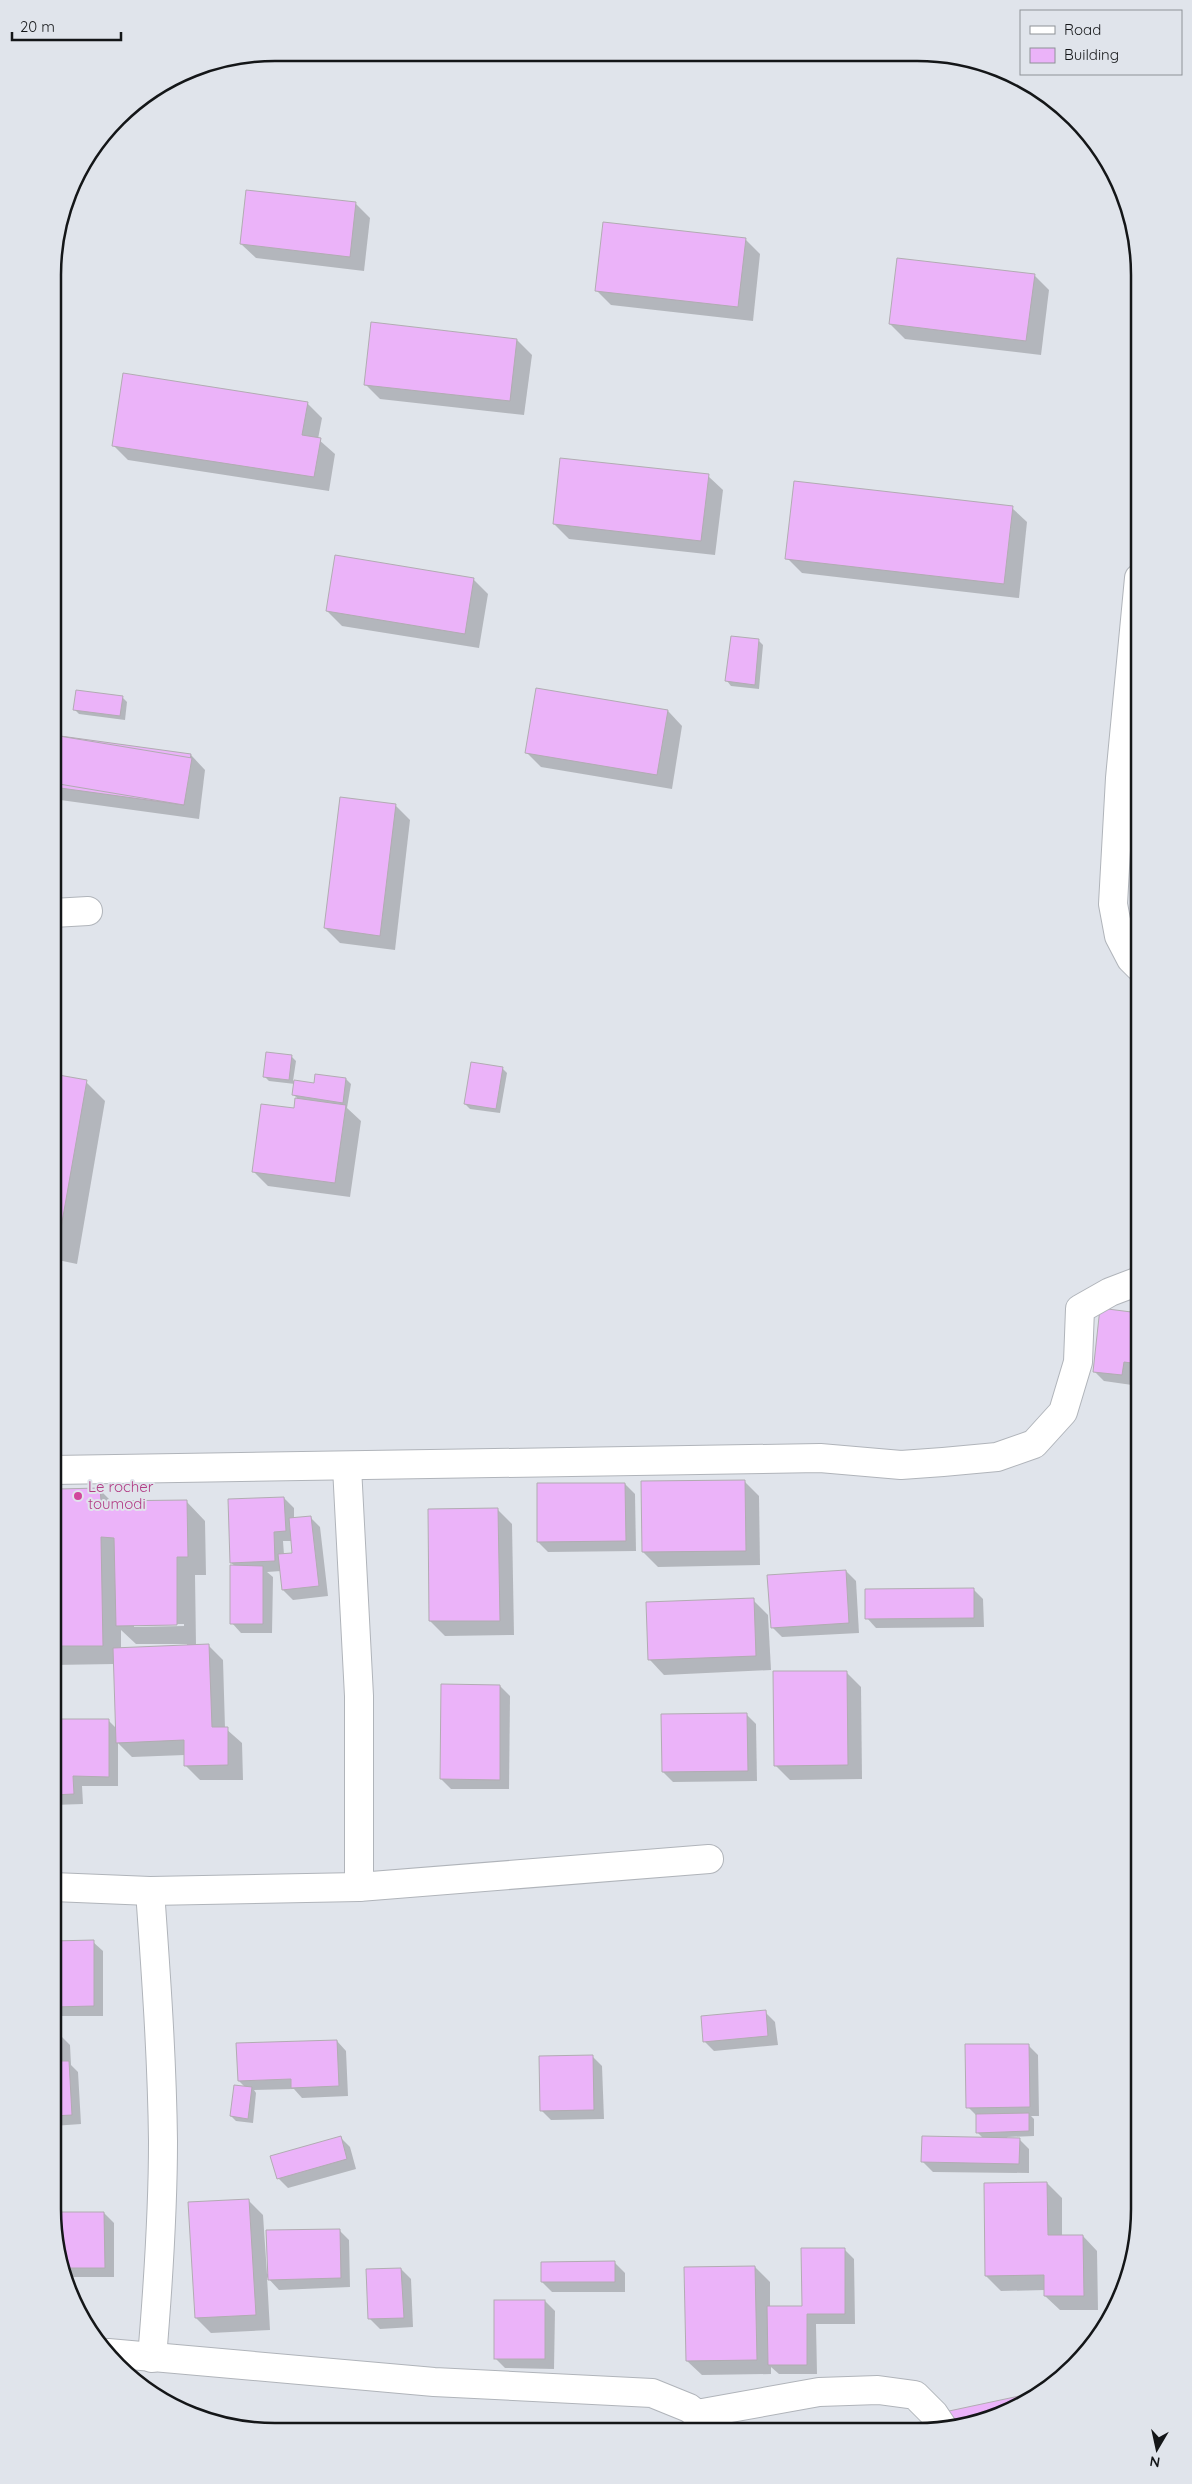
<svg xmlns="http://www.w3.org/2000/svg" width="1192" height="2484" viewBox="0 0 1192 2484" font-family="Quicksand,sans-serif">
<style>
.shadow{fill:#0003;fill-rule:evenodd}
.building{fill:#ebb3f9;stroke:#b1acb2}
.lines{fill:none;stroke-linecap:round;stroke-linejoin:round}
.minor-casing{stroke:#b0b4ba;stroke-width:30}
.minor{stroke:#fff;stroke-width:28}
.hotel-dot{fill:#d1479c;stroke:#e0e4eb;stroke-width:2}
.labels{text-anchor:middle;stroke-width:4;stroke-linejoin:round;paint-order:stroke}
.hotel-label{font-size:15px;fill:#b23c85;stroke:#e0e4eb;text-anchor:start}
.rim{fill:none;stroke:#141618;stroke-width:2.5}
</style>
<rect width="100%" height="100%" fill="#e0e4eb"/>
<!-- shadow -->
<g class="shadow">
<polygon points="356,204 370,218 364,271 256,258 241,244"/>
<polygon points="745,239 760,254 753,321 611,305 596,290"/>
<polygon points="1034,275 1049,290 1041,355 905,339 890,324"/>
<polygon points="517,340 532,355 524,415 380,399 365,384"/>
<polygon points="307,403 322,418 318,439 335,454 329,491 128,460 114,446"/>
<polygon points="708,476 723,490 715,555 569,539 554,524"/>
<polygon points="1012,508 1027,522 1019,598 802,573 787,558"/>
<polygon points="473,579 488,594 479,648 342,626 327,611"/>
<polygon points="759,641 763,645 759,689 731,686 727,681"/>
<polygon points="122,697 127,702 125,720 79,714 75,710"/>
<polygon points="668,711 682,726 672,789 541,767 526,752"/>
<polygon points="53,736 191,755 205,770 199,819 53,799"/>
<polygon points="395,805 410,820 395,950 340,943 325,928"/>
<polygon points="291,1056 296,1061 293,1081 315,1084 346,1079 351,1084 347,1108 361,1121 350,1197 268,1186 253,1171 295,1110 297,1098 293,1094 295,1084 269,1081 264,1076"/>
<polygon points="502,1068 507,1073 500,1113 470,1109 465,1104"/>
<polygon points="53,1076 86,1082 105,1101 77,1264 53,1259"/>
<polygon points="1101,1310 1139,1314 1139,1372 1134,1371 1132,1385 1104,1381 1094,1371"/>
<polygon points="744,1481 759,1496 760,1565 658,1567 643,1552"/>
<polygon points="625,1484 635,1494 636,1551 548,1552 538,1542"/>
<path d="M100,1490L112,1502L186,1501L205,1521L206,1575H195L196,1646L208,1645L223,1660L225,1728L242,1743L243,1780H200L185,1765V1755L132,1757L118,1743V1786H82L83,1804L53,1805V1721L108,1720L117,1729L115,1664L53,1665V1615H61ZM134,1624H184V1626L134,1627ZM121,1630L136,1644H187V1646L121,1649Z"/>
<path d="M284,1498L294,1508V1519L310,1517L320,1527L328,1596L293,1600L283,1590L281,1571L267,1572L273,1577L272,1633H241L232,1623L235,1566L231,1563ZM283,1541H292L294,1554L284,1555Z"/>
<polygon points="498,1510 512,1524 514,1635 445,1636 430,1621"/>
<polygon points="846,1571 856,1581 859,1633 782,1637 772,1627"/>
<polygon points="973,1589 983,1599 984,1627 876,1628 867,1618"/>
<polygon points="753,1600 768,1615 771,1670 664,1675 650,1660 647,1604"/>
<polygon points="846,1672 861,1687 862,1779 790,1780 775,1765"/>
<polygon points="500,1686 510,1696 509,1789 451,1789 441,1779"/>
<polygon points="746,1714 756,1724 757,1781 673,1782 663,1772"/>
<polygon points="53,1942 93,1942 103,1951 103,2016 53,2016"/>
<polygon points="765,2012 775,2022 778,2045 714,2051 704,2041"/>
<polygon points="53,2035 60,2035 70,2045 71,2065 78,2072 81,2124 53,2126"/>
<polygon points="337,2041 346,2051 348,2096 302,2098 294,2089 254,2090 256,2093 253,2123 236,2121 231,2116 246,2088 239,2081"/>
<polygon points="1028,2045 1038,2055 1039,2116 1031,2116 1034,2119 1034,2136 1007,2137 1007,2139 1019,2139 1029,2149 1029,2173 933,2172 923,2162 983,2138 978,2133 977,2116 968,2107"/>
<polygon points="592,2056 602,2066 604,2119 551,2120 541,2110"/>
<polygon points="340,2137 350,2147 356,2169 288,2188 278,2178"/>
<polygon points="1047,2183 1062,2198 1062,2236 1083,2236 1097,2251 1098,2310 1060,2310 1045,2296 1045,2290 1001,2291 986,2276"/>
<polygon points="248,2200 263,2215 267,2274 339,2230 349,2240 350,2287 279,2290 267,2277 270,2330 211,2333 196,2318"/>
<polygon points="53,2213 104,2213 114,2223 114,2277 65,2277 60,2267"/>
<polygon points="844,2249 854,2259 855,2324 816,2324 817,2374 779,2374 771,2367 771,2374 702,2375 687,2361 755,2267 770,2282 770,2307 804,2308"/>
<polygon points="615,2263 625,2273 625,2292 552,2292 542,2282"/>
<polygon points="401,2269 411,2279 413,2327 380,2329 370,2319"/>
<polygon points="545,2301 555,2311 554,2369 505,2368 495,2358"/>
</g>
<!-- building -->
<g class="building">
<polygon points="246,190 356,202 350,257 240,244"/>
<polygon points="603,222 746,238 738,307 595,291"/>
<polygon points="897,258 1035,274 1026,341 889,324"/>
<polygon points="371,322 517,339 510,401 364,385"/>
<polygon points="123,373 308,402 302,435 321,438 314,477 112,446"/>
<polygon points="560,458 709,474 701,541 553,524"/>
<polygon points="794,481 1013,506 1004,584 785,559"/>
<polygon points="335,555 474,578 465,634 326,611"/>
<polygon points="731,636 759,639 755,685 725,681"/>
<polygon points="536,688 668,710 657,775 525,753"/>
<polygon points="76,690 123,696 120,716 73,710"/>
<polygon points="53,735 191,754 184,805 53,787"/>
<polygon points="53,735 192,758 184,805 53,783"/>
<polygon points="340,797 396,804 380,936 324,928"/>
<polygon points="266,1052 292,1055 289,1080 263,1077"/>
<polygon points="471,1062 503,1067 496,1109 464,1104"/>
<polygon points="53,1074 87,1080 58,1245 53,1244"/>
<polygon points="315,1074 346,1078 343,1103 292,1095 294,1080 314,1083"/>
<polygon points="295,1098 346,1105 335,1183 252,1172 261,1104 294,1108"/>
<polygon points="1100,1308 1139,1313 1139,1364 1124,1362 1122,1375 1093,1372"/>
<polygon points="745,1480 746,1551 642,1552 641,1481"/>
<polygon points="537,1483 625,1483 626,1541 537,1542"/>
<polygon points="100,1488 101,1501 187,1500 188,1557 177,1557 177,1625 116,1626 114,1538 101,1537 103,1646 53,1646 53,1614 60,1614 58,1489"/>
<polygon points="284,1497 286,1531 274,1532 275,1561 230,1563 228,1499"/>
<polygon points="498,1508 500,1621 429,1621 428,1509"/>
<polygon points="311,1516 319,1586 282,1590 278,1554 292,1553 289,1518"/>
<polygon points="230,1565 263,1566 263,1624 230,1624"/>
<polygon points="846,1570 849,1623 771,1628 767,1575"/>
<polygon points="974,1588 974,1618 865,1619 865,1589"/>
<polygon points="754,1598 756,1656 648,1660 646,1602"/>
<polygon points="209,1644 212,1727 228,1727 228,1765 184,1766 184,1740 116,1743 113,1648"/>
<polygon points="773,1671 847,1671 848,1765 774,1766"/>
<polygon points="441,1684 500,1685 500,1780 440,1779"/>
<polygon points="747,1713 748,1771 662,1772 661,1714"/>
<polygon points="53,1719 109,1719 109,1777 73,1776 74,1794 53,1795"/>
<polygon points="94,1940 94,2006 53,2007 53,1941"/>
<polygon points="766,2010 768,2036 703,2042 701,2016"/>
<polygon points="53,2034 61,2034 62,2061 69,2061 72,2115 53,2116"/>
<polygon points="337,2040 339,2086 291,2088 291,2079 238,2081 236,2043"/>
<polygon points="965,2044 1029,2044 1030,2107 966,2108"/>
<polygon points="593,2055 594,2110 540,2111 539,2056"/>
<polygon points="234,2085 252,2087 248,2119 230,2116"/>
<polygon points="1029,2113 1029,2131 976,2133 976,2114"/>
<polygon points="341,2136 347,2159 277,2179 270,2156"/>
<polygon points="922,2136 1020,2138 1019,2164 921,2162"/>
<polygon points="1047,2182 1048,2235 1083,2235 1084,2296 1044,2296 1044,2275 985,2276 984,2183"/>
<polygon points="249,2199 256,2315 195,2318 188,2202"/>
<polygon points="53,2212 104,2212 105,2268 61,2268"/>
<polygon points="340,2229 341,2278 268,2280 266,2230"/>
<polygon points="801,2248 845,2248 845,2314 807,2314 807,2365 768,2365 767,2306 802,2306"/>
<polygon points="615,2261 615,2282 541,2282 541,2262"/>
<polygon points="755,2266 757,2360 686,2361 684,2267"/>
<polygon points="401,2268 404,2318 368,2319 366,2269"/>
<rect x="494" y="2300" width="51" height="59"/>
<polygon points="1024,2395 1025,2401 975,2424 953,2427 949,2411"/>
</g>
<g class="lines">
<defs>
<g id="minor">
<polyline points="53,913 88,911"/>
<polyline points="1139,967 1131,959 1119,936 1113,904 1120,778 1139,578"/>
<polyline points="347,1467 359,1696 359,1887"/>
<polyline points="53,1470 820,1458 901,1465 943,1462 997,1457 1034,1444 1063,1412 1078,1362 1080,1309 1110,1292 1139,1281"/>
<polyline points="53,1887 150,1891 359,1887 709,1859"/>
<path d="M150,1891C156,1974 162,2058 163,2141C163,2214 158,2286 152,2358"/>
<polyline points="108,2353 434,2382 652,2393 689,2408 717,2430"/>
<polyline points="697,2414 819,2392 878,2390 915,2395 934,2414 942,2426"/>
</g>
</defs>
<!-- minor casing -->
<use href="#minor" class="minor-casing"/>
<!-- minor -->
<use href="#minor" class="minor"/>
</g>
<!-- markers -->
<circle class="hotel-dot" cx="78" cy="1496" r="5"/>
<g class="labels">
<!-- hotel labels -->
<g class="hotel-label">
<text x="88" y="1492">Le rocher<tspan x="88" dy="17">toumodi</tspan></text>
</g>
</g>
<!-- crop -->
<path d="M0 0H1192V2484H0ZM275 61H917A214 214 0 0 1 1131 275V2209A214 214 0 0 1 917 2423H275A214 214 0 0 1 61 2209V275A214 214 0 0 1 275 61Z" fill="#e0e4eb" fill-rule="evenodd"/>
<path class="rim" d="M275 61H917A214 214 0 0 1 1131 275V2209A214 214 0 0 1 917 2423H275A214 214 0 0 1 61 2209V275A214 214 0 0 1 275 61Z"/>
<!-- legend -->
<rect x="1020" y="10" width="162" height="65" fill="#e0e4eb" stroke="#8e9297"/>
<rect x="1030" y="26" width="25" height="8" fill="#ffffff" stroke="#8e9297"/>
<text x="1064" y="35" font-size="15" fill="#141618">Road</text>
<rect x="1030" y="48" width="25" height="15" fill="#ebb3f9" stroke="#8e9297"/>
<text x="1064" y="60" font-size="15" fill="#141618">Building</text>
<!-- north arrow -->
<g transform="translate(1157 2449) rotate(189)" stroke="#e0e4eb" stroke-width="4" paint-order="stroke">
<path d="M0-4L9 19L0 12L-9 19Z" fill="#141618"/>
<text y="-8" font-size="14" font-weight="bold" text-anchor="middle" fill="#141618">N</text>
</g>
<!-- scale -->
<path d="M12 32v8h109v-8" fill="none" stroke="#141618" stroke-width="2.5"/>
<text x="20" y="32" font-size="15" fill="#141618" stroke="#e0e4eb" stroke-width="4" paint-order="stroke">20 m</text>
</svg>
